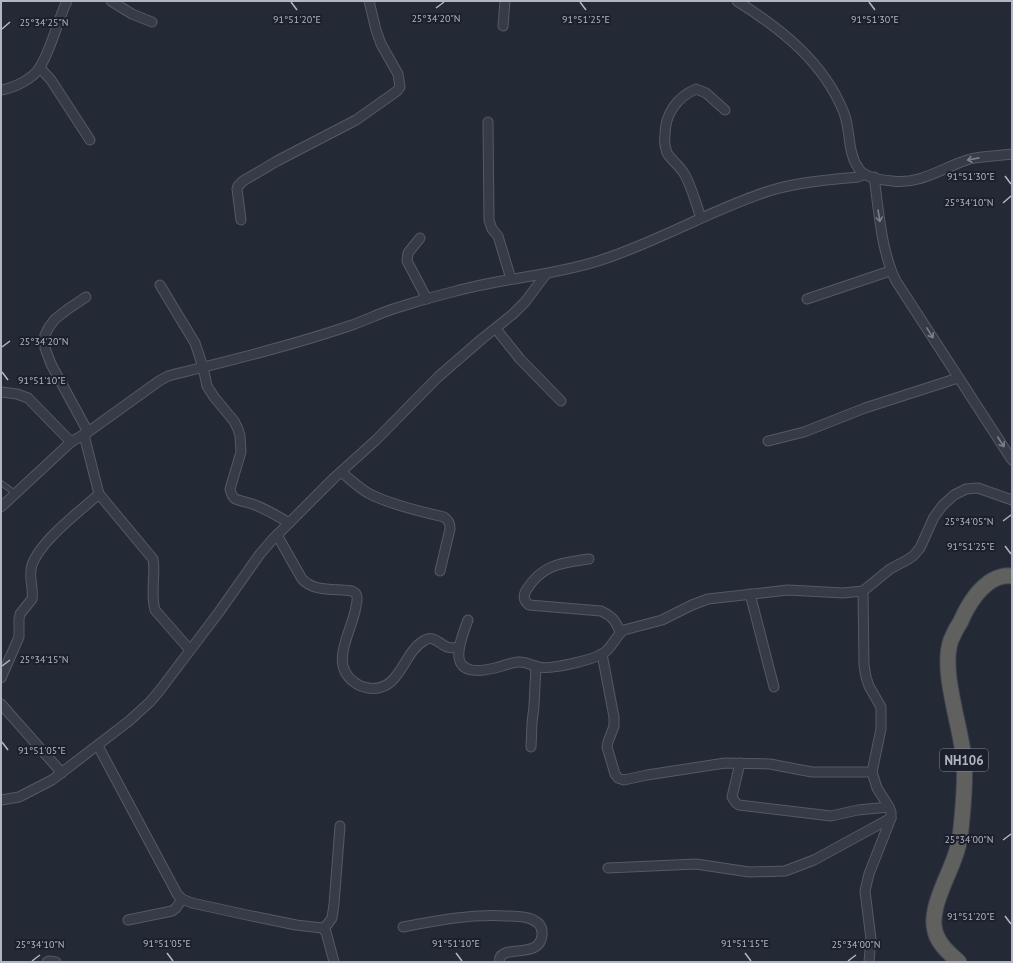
<svg xmlns="http://www.w3.org/2000/svg" width="1013" height="963" viewBox="0 0 1013 963" font-family="'PT Sans',sans-serif">
<style>
.lines{fill:none;stroke-linecap:round;stroke-linejoin:round}
.service-casing{stroke:#555965;stroke-width:6}
.minor-casing{stroke:#555965;stroke-width:11}
.trunk-casing{stroke:#424652;stroke-width:17}
.service{stroke:#373b47;stroke-width:4.5}
.minor{stroke:#373b47;stroke-width:9}
.trunk{stroke:#60605e;stroke-width:15}
.oneway{stroke:#7b7f8b}
.ticks{fill:none;stroke:#b2b6c3;stroke-width:1.5}
.labels{text-anchor:middle;stroke-width:4;stroke-linejoin:round;paint-order:stroke}
.shield{fill:#1c202c;stroke:#858996;stroke-width:1}
.shield-label{font-size:13px;font-weight:bold;fill:#b2b6c3}
.ticks-label{font-size:10px;text-anchor:middle;fill:#b2b6c3;stroke:#1c202c;stroke-width:4;stroke-linejoin:round;paint-order:stroke}
</style>
<rect width="100%" height="100%" fill="#242936"/>
<g class="lines">
<defs>
<polyline id="service" points="1,483 15,493"/>
<g id="minor">
<polyline points="111,1 132,14 152,22"/>
<path d="M737,1C781,29 824,62 844,113C851,131 847,153 859,169C865,178 881,180 892,181C921,185 943,167 970,159C983,156 998,156 1012,154"/>
<polyline points="503,26 505,1"/>
<polyline points="40,68 51,80 90,140"/>
<path d="M1,90C14,88 33,79 40,67C52,47 57,22 67,1"/>
<polyline points="488,122 489,220 492,229 498,236 511,279"/>
<path d="M874,177C879,211 881,251 896,281L1012,460"/>
<path d="M701,218C696,204 692,188 685,175C680,166 672,161 667,153C665,147 664,140 665,135C665,114 677,97 696,89L706,93L725,110"/>
<polyline points="241,220 237,189 238,186 243,181 277,161 356,120 397,91 400,87 398,74 381,44 376,30 369,1"/>
<polyline points="420,238 408,253 407,261 427,299"/>
<path d="M160,285L195,343L203,367L207,386L214,397L234,421L238,429L240,436L241,452L230,489C231,492 231,495 234,498C238,501 244,501 249,503C263,507 276,515 289,523"/>
<polyline points="86,297 68,309 55,319 49,327 45,335 45,348 51,364 88,432"/>
<polyline points="807,299 890,271"/>
<polyline points="496,329 520,359 561,401"/>
<polyline points="1,392 17,394 28,398 71,442"/>
<path d="M84,435L99,494L153,559C156,576 150,593 155,610L190,650"/>
<polyline points="768,441 804,432 865,408 958,378"/>
<path d="M341,472C350,479 358,487 368,493C388,504 422,512 444,517C449,521 450,523 450,529L440,571"/>
<path d="M1,507L71,442L88,432L159,381L168,376C228,361 290,346 349,326C364,321 378,314 393,309C414,302 435,296 456,291C503,278 551,276 598,261C656,243 710,210 769,191C798,182 828,180 858,177L863,175"/>
<path d="M277,535L302,579C317,596 350,585 356,594C358,597 357,602 356,606C353,630 328,663 354,682C359,686 362,687 368,688C401,693 402,652 425,640C434,635 439,644 447,647C451,648 455,648 459,647"/>
<path d="M589,559C562,563 543,564 527,589C523,595 523,600 529,605L601,611C612,616 616,621 620,632"/>
<polyline points="863,591 864,665 866,677 869,686 881,707 881,729 872,772 877,788 889,807 891,812 891,818 869,874 865,891 871,939 869,962"/>
<polyline points="750,594 774,687"/>
<path d="M468,620C456,651 448,679 495,668C503,666 510,663 518,662C526,661 532,666 539,667C551,670 591,660 602,654C612,649 615,636 624,630L662,620L692,605L708,599L788,590L843,593L863,591L890,569L907,560L913,556L920,548L934,517L943,505L954,495L966,489L978,488L1012,500"/>
<polyline points="602,654 614,717 614,726 608,742 607,747 615,774 618,778 624,780 647,775 725,763 770,764 812,772 872,772"/>
<path d="M1,678L19,637V619L20,614L32,599C34,588 28,577 32,565C40,541 79,512 99,494"/>
<polyline points="1,704 62,773"/>
<polyline points="98,746 174,888 177,894 182,899 192,903 247,915 296,925 322,928 326,932 334,962"/>
<polyline points="531,747 532,723 534,706 536,666"/>
<polyline points="740,763 732,797 736,803 739,805 831,816 858,810 889,807"/>
<polyline points="1,800 19,797 52,780 129,721 150,702 160,690 219,612 260,554 272,540 335,477 376,440 438,377 483,338 513,314 525,302 546,274"/>
<polyline points="608,868 696,864 749,872 785,871 814,860 891,818"/>
<polyline points="128,920 172,911 176,908 182,899"/>
<path d="M403,927C438,920 471,914 506,916C518,916 544,916 542,935C540,961 499,942 499,962"/>
<polyline points="322,928 327,925 332,918 334,904 340,826"/>
<polyline points="47,962 49,961 56,962"/>
</g>
<path id="trunk" d="M959,962C950,954 938,944 935,931C929,910 947,879 954,859C958,849 960,839 961,829C963,806 966,783 964,760C961,726 940,670 951,640C954,633 957,627 961,621C965,611 970,603 976,595C985,584 997,574 1012,576"/>
</defs>
<!-- service casing -->
<use href="#service" class="service-casing"/>
<!-- minor casing -->
<use href="#minor" class="minor-casing"/>
<!-- trunk casing -->
<use href="#trunk" class="trunk-casing"/>
<!-- service -->
<use href="#service" class="service"/>
<!-- minor -->
<use href="#minor" class="minor"/>
<!-- trunk -->
<use href="#trunk" class="trunk"/>
</g>
<!-- one-way arrows -->
<defs><path id="oneway-shaft" d="M-6 0H5M1.5-3L5.5 0L1.5 3" fill="none" stroke-width="1.6" stroke-linecap="round" stroke-linejoin="round"/></defs>
<g class="oneway">
<use href="#oneway-shaft" transform="translate(973 159) rotate(169)"/>
<use href="#oneway-shaft" transform="translate(879 216) rotate(81)"/>
<use href="#oneway-shaft" transform="translate(930 333) rotate(58)"/>
<use href="#oneway-shaft" transform="translate(1001 442) rotate(57)"/>
</g>
<!-- ticks -->
<path class="ticks" d="M291,2L297,10M580,2L586,10M869,2L875,10M436,8L444,2M2,29L10,22M1005,176L1011,184M1003,203L1011,196M2,347L10,341M2,372L8,380M1003,521L1011,515M1005,546L1011,554M2,666L10,660M2,742L8,750M1003,840L1011,834M1005,916L1011,924M167,953L173,961M456,953L462,961M745,953L751,961M32,961L40,955M848,961L856,955"/>
<g class="labels">
<!-- shield labels -->
<rect class="shield" x="940" y="749" width="48" height="22" rx="3"/>
<g class="shield-label">
<text x="964" y="765">NH106</text>
</g>
</g>
<g class="ticks-label">
<text x="436" y="22">25°34'20"N</text>
<text x="297" y="23">91°51'20"E</text>
<text x="586" y="23">91°51'25"E</text>
<text x="875" y="23">91°51'30"E</text>
<text x="44" y="26">25°34'25"N</text>
<text x="971" y="180">91°51'30"E</text>
<text x="969" y="206">25°34'10"N</text>
<text x="44" y="345">25°34'20"N</text>
<text x="42" y="384">91°51'10"E</text>
<text x="969" y="525">25°34'05"N</text>
<text x="971" y="550">91°51'25"E</text>
<text x="44" y="663">25°34'15"N</text>
<text x="42" y="754">91°51'05"E</text>
<text x="969" y="843">25°34'00"N</text>
<text x="971" y="920">91°51'20"E</text>
<text x="167" y="947">91°51'05"E</text>
<text x="456" y="947">91°51'10"E</text>
<text x="745" y="947">91°51'15"E</text>
<text x="40" y="948">25°34'10"N</text>
<text x="856" y="948">25°34'00"N</text>
</g>
<!-- border -->
<rect width="1013" height="963" fill="none" stroke="#b2b6c3" stroke-width="4"/>
</svg>
